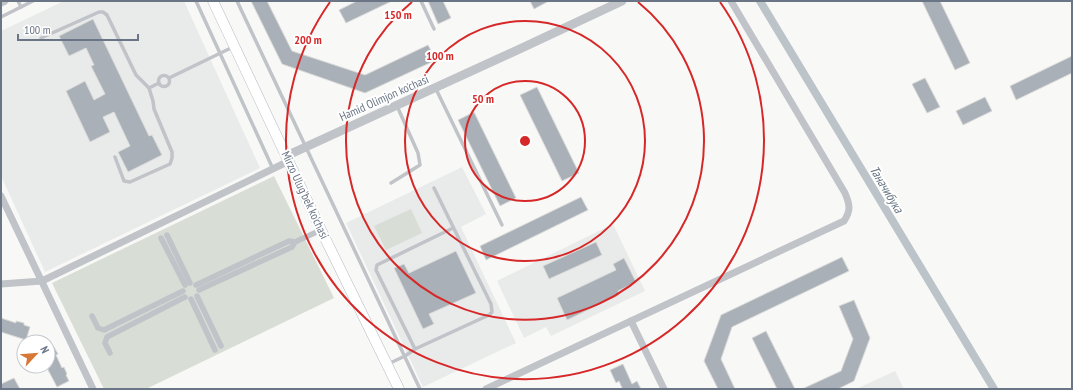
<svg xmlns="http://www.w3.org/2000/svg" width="1073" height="390" viewBox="0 0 1073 390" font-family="'PT Sans Narrow',sans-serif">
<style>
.built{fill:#e9eaea}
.green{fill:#d8ddd6}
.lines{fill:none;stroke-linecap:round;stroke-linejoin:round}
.canal{stroke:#bcc4ca;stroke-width:8}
.building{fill:#aab0b7;stroke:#dadbd9}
.secondary-casing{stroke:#b5b9bf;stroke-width:11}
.service{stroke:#c0c3c8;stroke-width:3.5}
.pedestrian{stroke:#c0c3c8;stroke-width:5.5}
.minor{stroke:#c0c3c8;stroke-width:7}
.tertiary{stroke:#c0c3c8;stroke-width:9}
.secondary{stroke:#fff;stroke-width:10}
.ring{fill:none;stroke:#d62828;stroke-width:2}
.labels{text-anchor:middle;stroke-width:4;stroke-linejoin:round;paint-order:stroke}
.street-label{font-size:12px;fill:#6a7586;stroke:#fff}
.water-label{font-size:13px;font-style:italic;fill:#667581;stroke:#fff}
.centre{fill:#d62828;stroke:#fff;stroke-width:2}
.ring-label{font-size:12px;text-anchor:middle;font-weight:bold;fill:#d62828;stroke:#fff;stroke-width:4;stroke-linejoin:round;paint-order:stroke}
</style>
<rect width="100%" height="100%" fill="#f8f9f7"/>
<!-- built -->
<g class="built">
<polygon points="64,1 184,1 260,168 45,272 1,176 1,31"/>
<polygon points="462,167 486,214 461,227 516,343 423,387 346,223"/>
<polygon points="613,224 645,291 551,336 546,327 524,338 497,281"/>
<polygon points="895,371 904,389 856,389"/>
</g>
<!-- green -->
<g class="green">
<polygon points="274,176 334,298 146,389 104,389 52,283"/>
<polygon points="411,209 422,233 386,250 374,226"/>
</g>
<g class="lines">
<!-- canal -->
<polyline class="canal" points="760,1 994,389"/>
</g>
<!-- building -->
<g class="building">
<polygon points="251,1 267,1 292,51 365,75 428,45 436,60 365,93 282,64"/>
<polygon points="357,1 392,1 346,23 339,10"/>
<polygon points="428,1 443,1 451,18 438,24"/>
<polygon points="530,1 549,1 534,9"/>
<polygon points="922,1 940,1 970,63 955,70"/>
<polygon points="93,19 149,136 152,135 162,155 128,172 118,152 130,146 114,112 103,117 110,132 90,142 66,91 85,81 94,100 105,94 91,66 94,65 86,48 69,56 59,36"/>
<polygon points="1072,56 1072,73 1016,100 1010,86"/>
<polygon points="925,78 940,107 927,113 912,84"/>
<polygon points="537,87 579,173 562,181 520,95"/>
<polygon points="985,97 992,111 963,125 956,111"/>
<polygon points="474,112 516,198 500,206 458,120"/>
<polygon points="581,197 588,210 486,260 480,246"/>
<polygon points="596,242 602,255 549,279 543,266"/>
<polygon points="456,251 476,293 429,314 434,324 423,329 394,268 404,264 409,273"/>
<polygon points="842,257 849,271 732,327 721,359 735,389 718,389 704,361 721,315"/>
<polygon points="624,258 636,282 618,291 619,295 567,320 557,298 616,270 613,264"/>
<polygon points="854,300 870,338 854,381 838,389 802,389 841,371 853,339 839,306"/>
<polygon points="1,318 16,323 16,321 24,323 24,325 30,327 26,340 1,332"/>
<polygon points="766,331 795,389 777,389 752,338"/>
<polygon points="54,347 58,354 56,355 62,368 64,367 67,374 66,375 69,381 57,387 48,370 48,349"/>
<polygon points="623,364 632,384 637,381 641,389 620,389 622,388 619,381 616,383 610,370"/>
<polygon points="14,378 20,389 1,389 1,384"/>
</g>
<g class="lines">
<defs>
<polyline id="secondary" points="213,1 321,230 399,389"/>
</defs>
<!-- secondary casing -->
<use href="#secondary" class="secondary-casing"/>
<!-- service -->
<g class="service">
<polyline points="18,1 21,7"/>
<polyline points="196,1 273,169"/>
<polyline points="237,1 420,389"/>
<polyline points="421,1 434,29"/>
<polyline points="1,17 33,1"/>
<polyline points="41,38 99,12 103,12 107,15 136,75 149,88"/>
<circle cx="164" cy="81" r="5.5"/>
<polyline points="169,78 233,47"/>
<polyline points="436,89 502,225"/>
<polyline points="115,157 124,181 130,182 170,164 172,158 172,152 154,109 153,101 149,88 159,83"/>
<polyline points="391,183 420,165 418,153 397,106"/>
<polyline points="415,349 376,270 377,265 453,228"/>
<polyline points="388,364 405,356 415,349 489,315 492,312 491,304 434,188"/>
</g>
<!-- pedestrian -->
<g class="pedestrian">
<polyline points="167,235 190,283"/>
<polyline points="161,238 185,285"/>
<polyline points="295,242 321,230"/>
<polyline points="196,285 289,241 295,242 292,247 199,290"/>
<polyline points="197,296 221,346"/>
<polyline points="191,299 215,350"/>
<polyline points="92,316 98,328 104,330 183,291"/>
<polyline points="110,353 105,343 107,337 185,297"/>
</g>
<!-- minor -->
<g class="minor">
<polyline points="1,3 5,1"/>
<polyline points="1,196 93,389"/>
<polyline points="1,284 42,281 289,161"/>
<polyline points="631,321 664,389"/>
<path d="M486,389L844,221C851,210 850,205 845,193L731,1"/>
</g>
<!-- tertiary -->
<polyline class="tertiary" points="286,156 524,47 622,1"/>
<!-- secondary -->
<use href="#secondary" class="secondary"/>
</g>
<!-- distance rings -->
<g class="ring">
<circle cx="525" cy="141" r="60"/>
<circle cx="525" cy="141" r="120"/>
<path d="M638 2A179 179 0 1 1 412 2"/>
<path d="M720 2A239 239 0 1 1 330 2"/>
</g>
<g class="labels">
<!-- street labels -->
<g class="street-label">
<text transform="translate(384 98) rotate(-24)" y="4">Hamid Olimjon ko'chasi</text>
<text transform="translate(305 195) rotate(65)" y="4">Mirzo Ulug'bek ko'chasi</text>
</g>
<!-- water labels -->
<g class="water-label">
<text transform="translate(887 189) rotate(59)" y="5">Таначибука</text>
</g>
</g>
<circle cx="525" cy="141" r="6" class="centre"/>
<g class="ring-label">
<text x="398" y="19">150 m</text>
<text x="308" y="44">200 m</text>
<text x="440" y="60">100 m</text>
<text x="483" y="103">50 m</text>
</g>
<!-- border -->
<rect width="1073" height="390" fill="none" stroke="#6a7586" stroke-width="4"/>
<!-- north arrow -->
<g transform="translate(36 354) rotate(64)"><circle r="19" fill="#ffffff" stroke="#c3c8cf"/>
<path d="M0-3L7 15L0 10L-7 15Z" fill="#d87838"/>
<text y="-6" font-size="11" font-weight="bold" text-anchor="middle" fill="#6a7586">N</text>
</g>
<!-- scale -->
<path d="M18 34v6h120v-6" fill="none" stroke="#6a7586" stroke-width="2"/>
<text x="24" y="34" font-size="12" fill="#6a7586" stroke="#ffffff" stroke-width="3" paint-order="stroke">100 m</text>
</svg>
